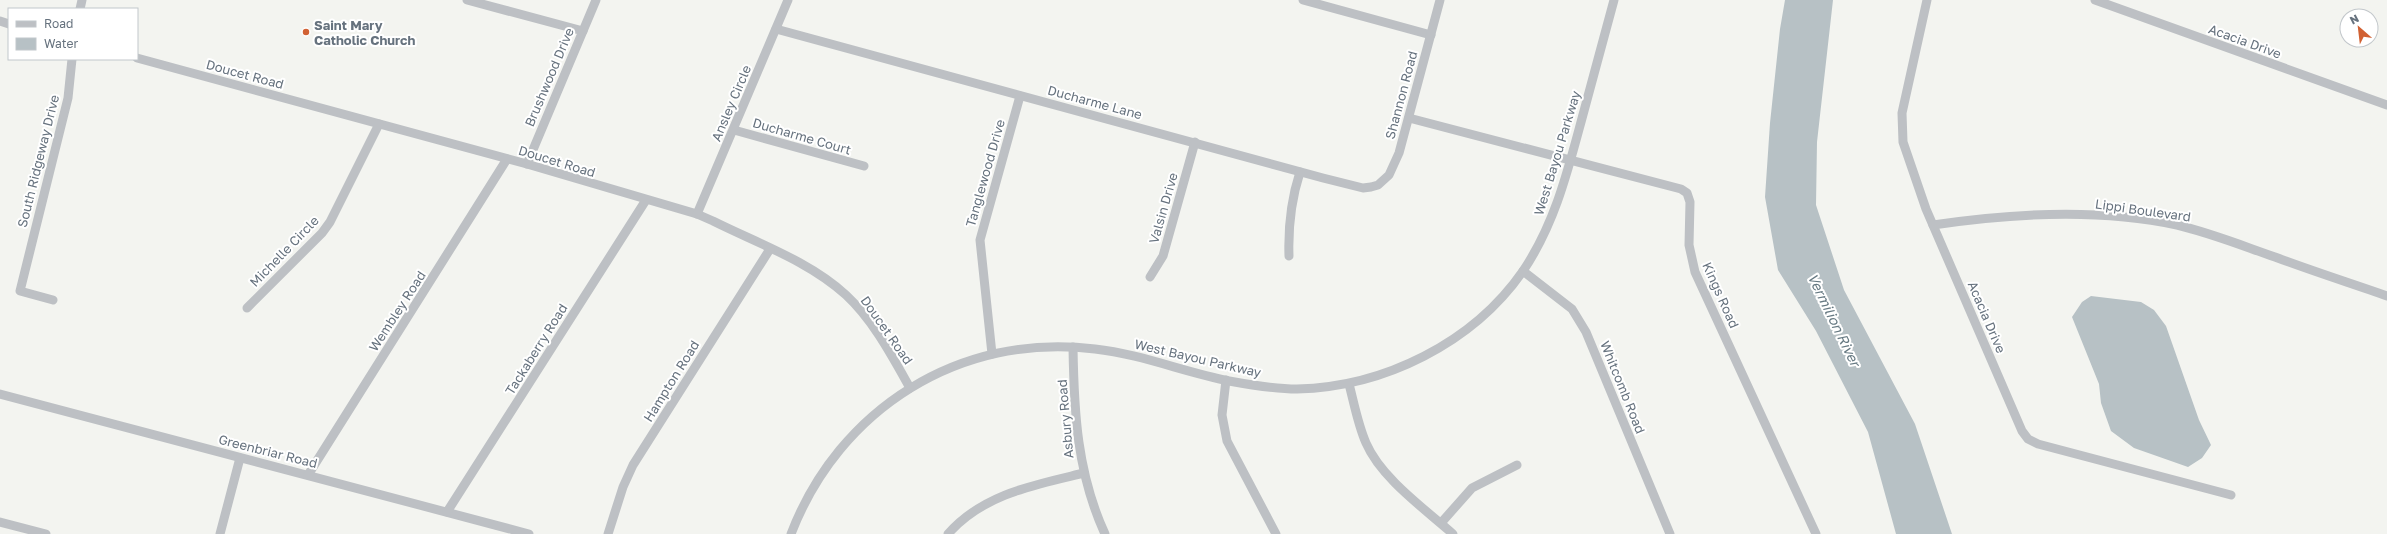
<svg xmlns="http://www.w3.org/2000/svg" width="2387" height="534" viewBox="0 0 2387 534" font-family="'Golos Text',sans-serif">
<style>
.water{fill:#b7c1c5}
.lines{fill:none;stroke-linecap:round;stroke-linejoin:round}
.minor{stroke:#bdc0c4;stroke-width:9}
.poi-dot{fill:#d16133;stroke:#fff;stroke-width:1.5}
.labels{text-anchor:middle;stroke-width:4;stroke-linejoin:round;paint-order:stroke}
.poi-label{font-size:13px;font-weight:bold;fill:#66727e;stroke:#fff;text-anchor:start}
.street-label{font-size:13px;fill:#66727e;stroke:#fff}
.water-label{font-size:14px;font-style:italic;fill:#667982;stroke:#fff}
</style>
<rect width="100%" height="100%" fill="#f3f4f0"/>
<!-- water -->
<g class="water">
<polygon points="1785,0 1833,0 1817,142 1816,205 1844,290 1915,424 1952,534 1896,534 1868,432 1816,331 1778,270 1765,197 1770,123 1780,29"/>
<polygon points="2091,296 2141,302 2154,310 2166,326 2199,420 2211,445 2202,458 2188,467 2134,448 2111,431 2101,403 2099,384 2072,317 2082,302"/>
</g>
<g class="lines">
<!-- minor -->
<g class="minor">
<polyline points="467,0 583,31"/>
<polyline points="1303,0 1431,35"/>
<polyline points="1927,0 1902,113 1903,142 1926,209 2022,431 2028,439 2038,444 2231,495"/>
<polyline points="2095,0 2387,105"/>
<polyline points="80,9 82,0"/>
<polyline points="0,21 9,24"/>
<polyline points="776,29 1323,178 1363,188 1371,187 1378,185 1389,175 1399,153 1440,0"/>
<path d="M137,58L527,164L697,214L713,221C757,243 809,261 846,295C873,320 892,356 910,388"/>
<polyline points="1409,118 1681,189 1687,193 1690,202 1689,245 1695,272 1816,534"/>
<polyline points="734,130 864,166"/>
<polyline points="527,164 596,0"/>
<polyline points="697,214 788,0"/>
<path d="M1933,225C2013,213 2098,208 2177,225C2211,233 2243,246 2275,257C2312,271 2350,283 2387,296"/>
<path d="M1289,256C1288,227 1291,200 1300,172"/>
<polyline points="1523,271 1572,309 1586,332 1670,534"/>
<polyline points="1150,277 1163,256 1195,142"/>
<polyline points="53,300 20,291 68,98 72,59"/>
<polyline points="247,308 322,233 330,222 379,124"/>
<path d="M1073,347C1074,412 1077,473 1105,534"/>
<polyline points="992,354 980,240 1020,96"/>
<polyline points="1226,380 1222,415 1227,441 1276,534"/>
<path d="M1349,384C1354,403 1358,425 1366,443C1381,478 1425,509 1453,534"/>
<polyline points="0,394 529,534"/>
<polyline points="308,475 507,159"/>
<polyline points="447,512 646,200"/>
<polyline points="0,522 46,534"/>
<polyline points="1441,523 1472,488 1517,465"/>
<polyline points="220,534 240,458"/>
<polyline points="608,534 623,487 633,465 770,249"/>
<path d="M791,534C839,409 960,332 1095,349C1140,354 1184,372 1229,381C1251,385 1274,389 1297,389C1384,387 1473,343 1523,271C1554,225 1567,174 1581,122C1592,81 1603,41 1614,0"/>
<path d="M948,534C983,494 1034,485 1084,473"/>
</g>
</g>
<!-- markers -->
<circle class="poi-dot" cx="306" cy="32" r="4"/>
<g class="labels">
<!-- poi labels -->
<g class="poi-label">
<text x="314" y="30">Saint Mary<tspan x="314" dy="15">Catholic Church</tspan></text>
</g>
<!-- street labels -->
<g class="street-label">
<text transform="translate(2245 41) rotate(20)" y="5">Acacia Drive</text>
<text transform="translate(245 74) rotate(15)" y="5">Doucet Road</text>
<text transform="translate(549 77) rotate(-67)" y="5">Brushwood Drive</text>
<text transform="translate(1401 95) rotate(-75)" y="5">Shannon Road</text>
<text transform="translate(1095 102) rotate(15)" y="5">Ducharme Lane</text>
<text transform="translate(731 103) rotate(-67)" y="5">Ansley Circle</text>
<text transform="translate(802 136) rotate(16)" y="5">Ducharme Court</text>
<text transform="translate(1557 153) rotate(-73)" y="5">West Bayou Parkway</text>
<text transform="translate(38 161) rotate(-76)" y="5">South Ridgeway Drive</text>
<text transform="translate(557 161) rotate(17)" y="5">Doucet Road</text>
<text transform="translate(985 173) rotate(-74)" y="5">Tanglewood Drive</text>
<text transform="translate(1163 208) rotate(-74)" y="5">Valsin Drive</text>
<text transform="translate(2143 210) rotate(8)" y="5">Lippi Boulevard</text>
<text transform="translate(284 251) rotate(-46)" y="5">Michelle Circle</text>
<text transform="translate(1721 295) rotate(66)" y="5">Kings Road</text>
<text transform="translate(397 311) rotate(-57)" y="5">Wembley Road</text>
<text transform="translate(1987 317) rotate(67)" y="5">Acacia Drive</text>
<text transform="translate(887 330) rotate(55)" y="5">Doucet Road</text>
<text transform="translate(536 349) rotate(-58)" y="5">Tackaberry Road</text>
<text transform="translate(1198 358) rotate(13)" y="5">West Bayou Parkway</text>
<text transform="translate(671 381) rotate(-58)" y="5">Hampton Road</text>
<text transform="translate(1623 387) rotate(68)" y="5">Whitcomb Road</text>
<text transform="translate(1065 419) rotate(-95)" y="5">Asbury Road</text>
<text transform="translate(268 451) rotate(14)" y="5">Greenbriar Road</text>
</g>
<!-- water labels -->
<g class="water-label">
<text transform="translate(1834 320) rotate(64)" y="5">Vermilion River</text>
</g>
</g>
<!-- legend -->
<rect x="8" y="8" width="130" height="52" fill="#ffffff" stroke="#c2c7cb"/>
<rect x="16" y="21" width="20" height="6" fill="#bdc0c4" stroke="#c2c7cb"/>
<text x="44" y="28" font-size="12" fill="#66727e">Road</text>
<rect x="16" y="38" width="20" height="12" fill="#b7c1c5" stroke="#c2c7cb"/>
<text x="44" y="48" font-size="12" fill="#66727e">Water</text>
<!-- north arrow -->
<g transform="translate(2359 28) rotate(332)"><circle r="19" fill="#ffffff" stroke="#c2c7cb"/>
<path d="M0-3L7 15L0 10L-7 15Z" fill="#d16133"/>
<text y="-6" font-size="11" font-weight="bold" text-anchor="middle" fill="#66727e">N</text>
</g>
</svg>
